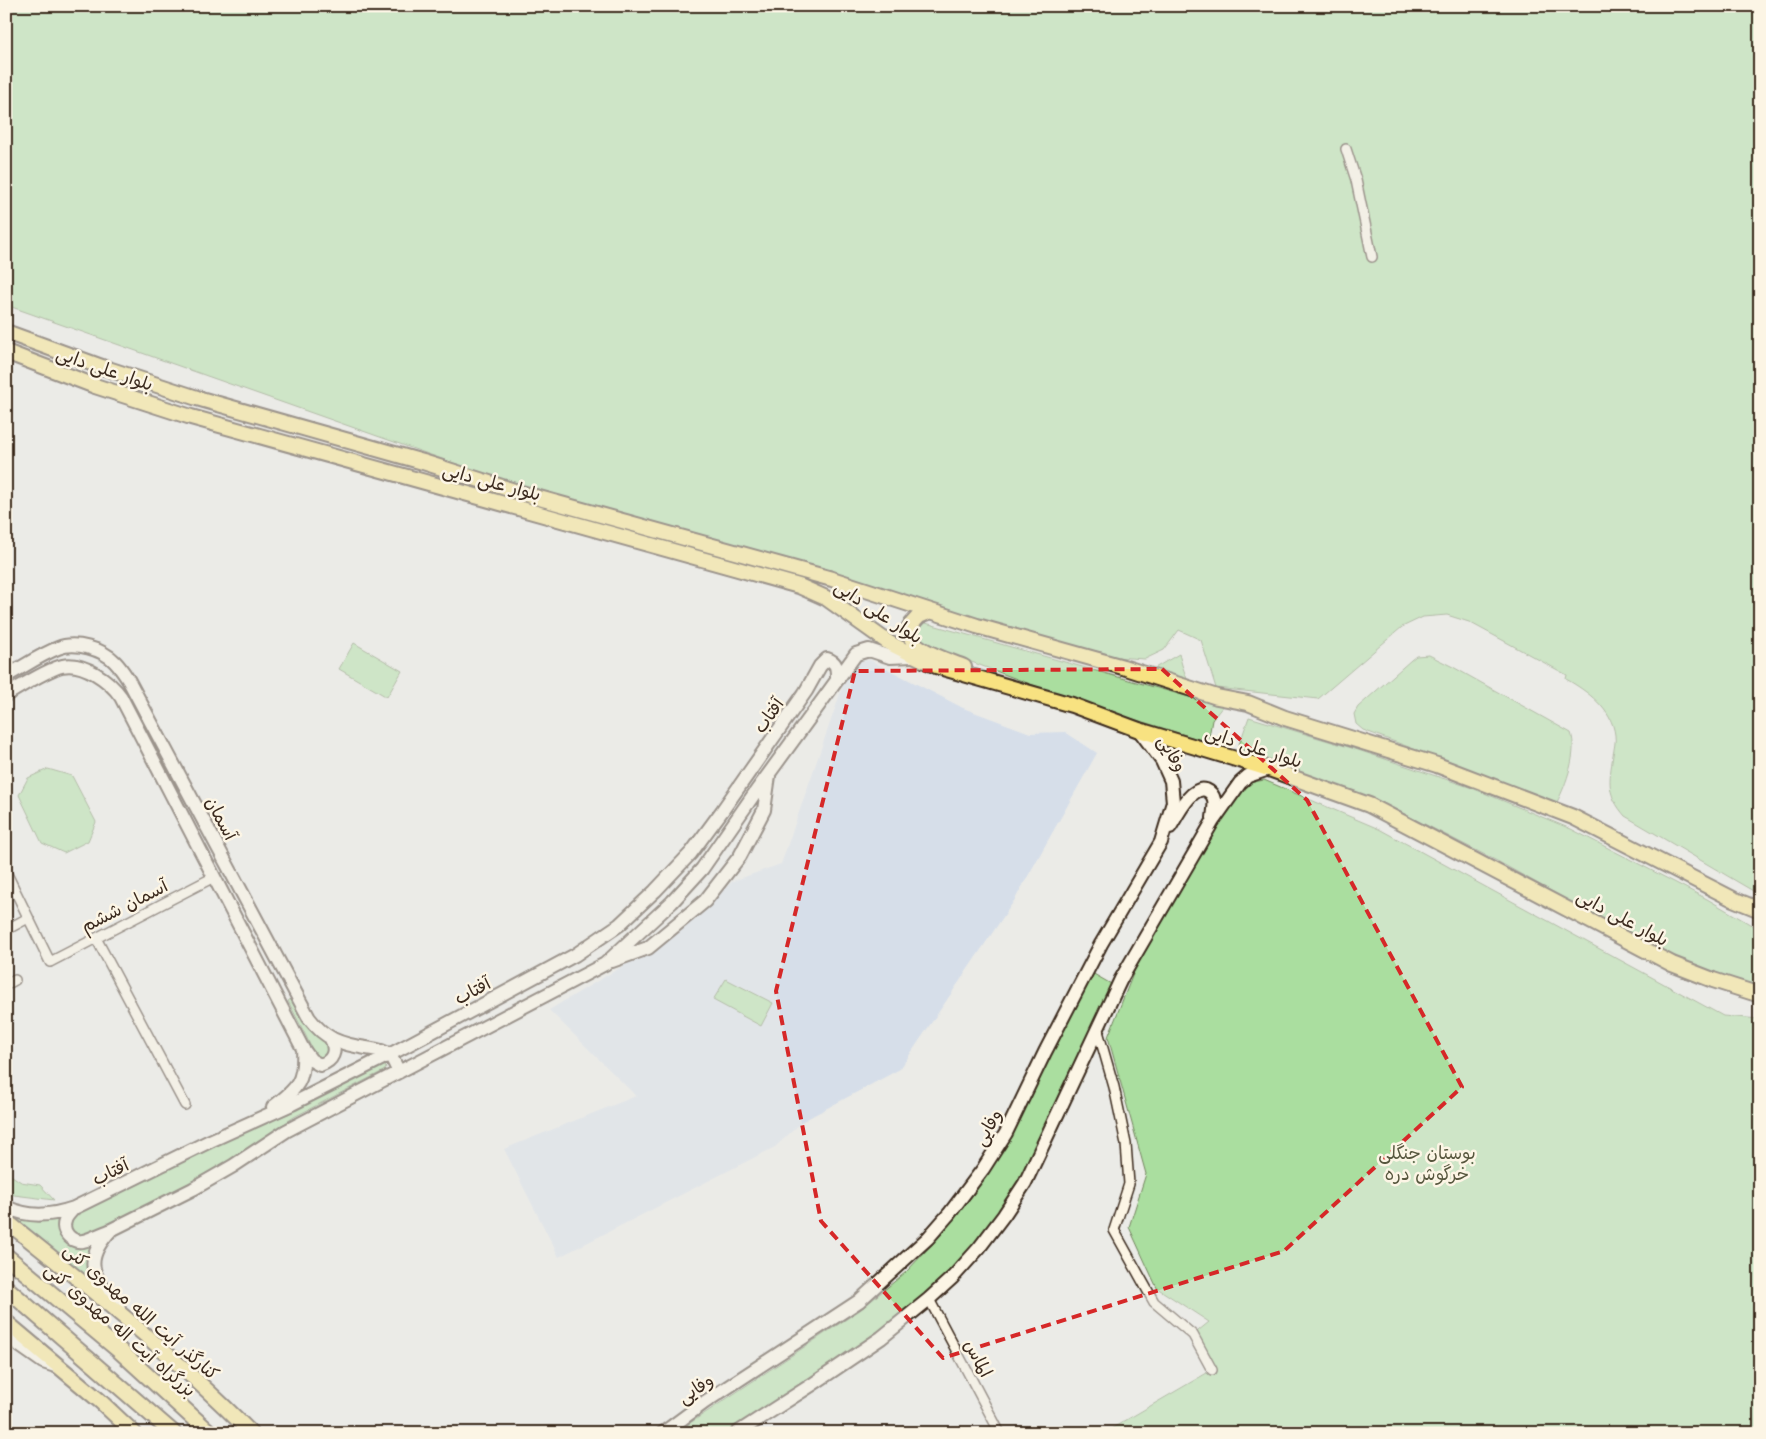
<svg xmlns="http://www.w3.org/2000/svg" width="1766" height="1439" font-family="Mali,'Playpen Sans Arabic',sans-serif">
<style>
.built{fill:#d6dee9}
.green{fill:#aade9f;stroke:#72845e}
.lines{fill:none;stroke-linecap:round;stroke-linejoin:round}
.street-casing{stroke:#3b2a1e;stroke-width:12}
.secondary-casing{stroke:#3b2a1e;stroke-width:16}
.primary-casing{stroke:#3b2a1e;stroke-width:18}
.highway-casing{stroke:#3b2a1e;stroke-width:19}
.street{stroke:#fcf5e5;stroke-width:9}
.secondary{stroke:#fcf5e5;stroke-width:12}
.primary{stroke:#f8e281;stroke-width:14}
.highway{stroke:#f8e281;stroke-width:15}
.marked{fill:none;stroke:#d62828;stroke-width:4;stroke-dasharray:10 6;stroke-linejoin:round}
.labels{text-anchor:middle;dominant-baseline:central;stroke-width:5;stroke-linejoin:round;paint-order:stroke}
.street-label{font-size:18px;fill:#3b2a1e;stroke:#fcf5e5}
.park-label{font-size:18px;fill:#57573e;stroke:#fcf5e5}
</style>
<rect width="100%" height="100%" fill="#ebebe7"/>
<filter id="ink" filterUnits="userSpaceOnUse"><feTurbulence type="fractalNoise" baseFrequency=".02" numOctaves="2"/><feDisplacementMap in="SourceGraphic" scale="10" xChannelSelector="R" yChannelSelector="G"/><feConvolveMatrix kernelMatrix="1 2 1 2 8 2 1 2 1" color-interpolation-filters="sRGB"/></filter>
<g filter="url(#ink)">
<path class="built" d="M870,660l93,48 67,25 35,-1 32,21 -83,148 -114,168 -97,52 -28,26 -216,110 -55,-108 132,-53 -87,-86 131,-78 53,-51 48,-17 65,-187 11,-16z"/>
<path class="green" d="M6,6h1754v889l-135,-79c-19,-22 -16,-34 -12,-61 1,-6 3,-14 2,-20 -3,-26 -28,-44 -49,-56l1,-4 -98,-53 -22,-7 -24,2 -21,10 -84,72 -102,-11 -15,-48 -22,-10 -15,20 -19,9 -30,-2 -13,-5 -53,-8 -533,-159 -510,-180z
M922,622l289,81 12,3 -11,14 -4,22 -130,-40 -149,-56 -12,-10 1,-8z
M354,643l48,28 -15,26 -48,-28z
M1179,654l3,11 5,14 -34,-10z
M1429,655l24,12 118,66c7,19 -5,52 -14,69l-194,-72 -7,-6 -2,-10 4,-7 53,-47 5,-4z
M1249,717l106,32 117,39 99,41 136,70 53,31v59l-52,-17 -65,-30 -144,-80 -114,-58 -147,-56z
M48,769l24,7 24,46 -8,19 -24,12 -22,-10 -23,-48 9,-17z
M1264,780l115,49 344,187 37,3v414h-656l108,-63 -19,-35 16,-13 -52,-34 -28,-61 17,-53 -38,-137 33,-83 93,-156 15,-15z
M1092,973l21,12 -88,186 -24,39 -19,25 -36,39 -45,41 -40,31 -131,87h-55l185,-123 46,-38 35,-37 35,-44 27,-41z
M726,979l47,24 -12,23 -48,-26z
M292,998l19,32 16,13 2,7 -4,6 -5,2 -5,-2 -9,-20 -18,-35z
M383,1064l3,3 -1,3 -91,47 -89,61 -122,59 -12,-4 -1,-15 5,-6 131,-67 82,-31z
M6,1172l15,10 19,3 14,15 -40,-5 -8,-3z
M6,1211l56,5 2,23 40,-5 -12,14 16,48 -102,-81z"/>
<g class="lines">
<defs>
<path id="street" d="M1346,149l10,31 16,77
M6,872l44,90 164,-85
M6,930l22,-12
M96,938l89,167
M6,985l9,-5
M1098,1031l16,56 12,57 3,40 -15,46 40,72 39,33 19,35
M929,1299l71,134"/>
<path id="secondary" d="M6,676c17,-9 34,-21 52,-28 17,-7 45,1 57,14 6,6 10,13 14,19l180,337c16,21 31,26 57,30 7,1 17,2 23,7 4,3 7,12 10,17
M6,695c14,-8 42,-26 56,-29 21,-5 48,15 59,31l182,352 8,11 9,5c13,-4 17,-14 11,-26
M1170,827c7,-11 21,-42 36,-37 12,5 8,18 7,28
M612,961l36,-13 57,-47 35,-45 24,-46 5,-34
M273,1107c25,-19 32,-26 30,-58
M6,1207c24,11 44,9 68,1l136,-67 82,-37 97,-49 186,-100 44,-30 36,-34 36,-38 31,-42 84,-120 14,-25 7,-7c10,3 10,9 10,19
M74,1208c-3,4 -8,8 -9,13 -4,11 7,22 18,20 8,-2 18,-7 26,-10
M119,1309c-23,-31 -40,-45 -8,-79l82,-41 40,-23 53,-35 319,-167 67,-62 30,-33 55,-79 99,-136 13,-4 21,7 22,-1
M6,1336l37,26 12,4
M663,1433l42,-31 154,-101 69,-63 21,-24 34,-45 23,-36 39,-81 56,-108 60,-102 12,-40 -2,-21 -9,-20 -23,-31
M737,1433l76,-49 68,-46 48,-39 24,-22 26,-29 25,-33 21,-32 96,-204 92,-158 27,-38 8,-7 21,-7"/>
<path id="primary" d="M6,332l96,35 95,31 226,64 98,31 311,86 145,47 146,41 94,30 31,6 37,15 152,47 136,52 160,82 27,11
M6,352l89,34 96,31 608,169 27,12 63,45 47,23 136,39 67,25 130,39 100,36 303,159 41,16 47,15
M931,611l-12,5 -9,10c0,3 0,8 1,12 6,14 39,23 53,29
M6,1221c84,67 169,135 245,212
M6,1322l94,79 34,32"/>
<path id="highway" d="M6,1256l114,95 90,82
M6,1288l167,145"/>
</defs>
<use href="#street" class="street-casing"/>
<use href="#secondary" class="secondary-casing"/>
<use href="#primary" class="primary-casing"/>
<use href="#highway" class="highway-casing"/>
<use href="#street" class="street"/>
<use href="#secondary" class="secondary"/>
<use href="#primary" class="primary"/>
<use href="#highway" class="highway"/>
</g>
</g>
<path d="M0 0H1766V1439H0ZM1162,669l145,131 155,287 -178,164 -341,107 -122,-137 -45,-230 79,-320z" fill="#ebebe7" fill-opacity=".55" fill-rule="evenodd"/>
<path class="marked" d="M1162,669l145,131 155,287 -178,164 -341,107 -122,-137 -45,-230 79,-320z"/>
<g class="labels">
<g class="street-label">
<text transform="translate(105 368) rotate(19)">بلوار علی دایی</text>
<text transform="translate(492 481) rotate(15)">بلوار علی دایی</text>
<text transform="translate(879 611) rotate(33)">بلوار علی دایی</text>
<text transform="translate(768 715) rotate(-55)">آفتاب</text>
<text transform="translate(1254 746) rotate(18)">بلوار علی دایی</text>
<text transform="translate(1173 753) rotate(60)">وفایی</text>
<text transform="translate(222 818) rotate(62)">آسمان</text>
<text transform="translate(124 905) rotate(-27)">آسمان ششم</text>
<text transform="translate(1623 917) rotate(28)">بلوار علی دایی</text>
<text transform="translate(472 990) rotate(-28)">آفتاب</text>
<text transform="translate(987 1127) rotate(-60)">وفایی</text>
<text transform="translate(110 1171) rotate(-26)">آفتاب</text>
<text transform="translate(142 1311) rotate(41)">کنارگذر آیت الله مهدوی کنی</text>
<text transform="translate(121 1329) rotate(41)">بزرگراه آیت اله مهدوی کنی</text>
<text transform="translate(979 1358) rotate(62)">الماس</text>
<text transform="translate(695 1388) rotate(-34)">وفایی</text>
</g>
<g class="park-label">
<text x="1427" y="1152">بوستان جنگلی<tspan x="1427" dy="21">خرگوش دره</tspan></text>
</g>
</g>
<rect width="1766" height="1439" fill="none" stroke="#fcf5e5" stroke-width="25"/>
<rect x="12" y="12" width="1741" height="1414" fill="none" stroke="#3b2a1e" stroke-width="2" filter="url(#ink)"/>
</svg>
